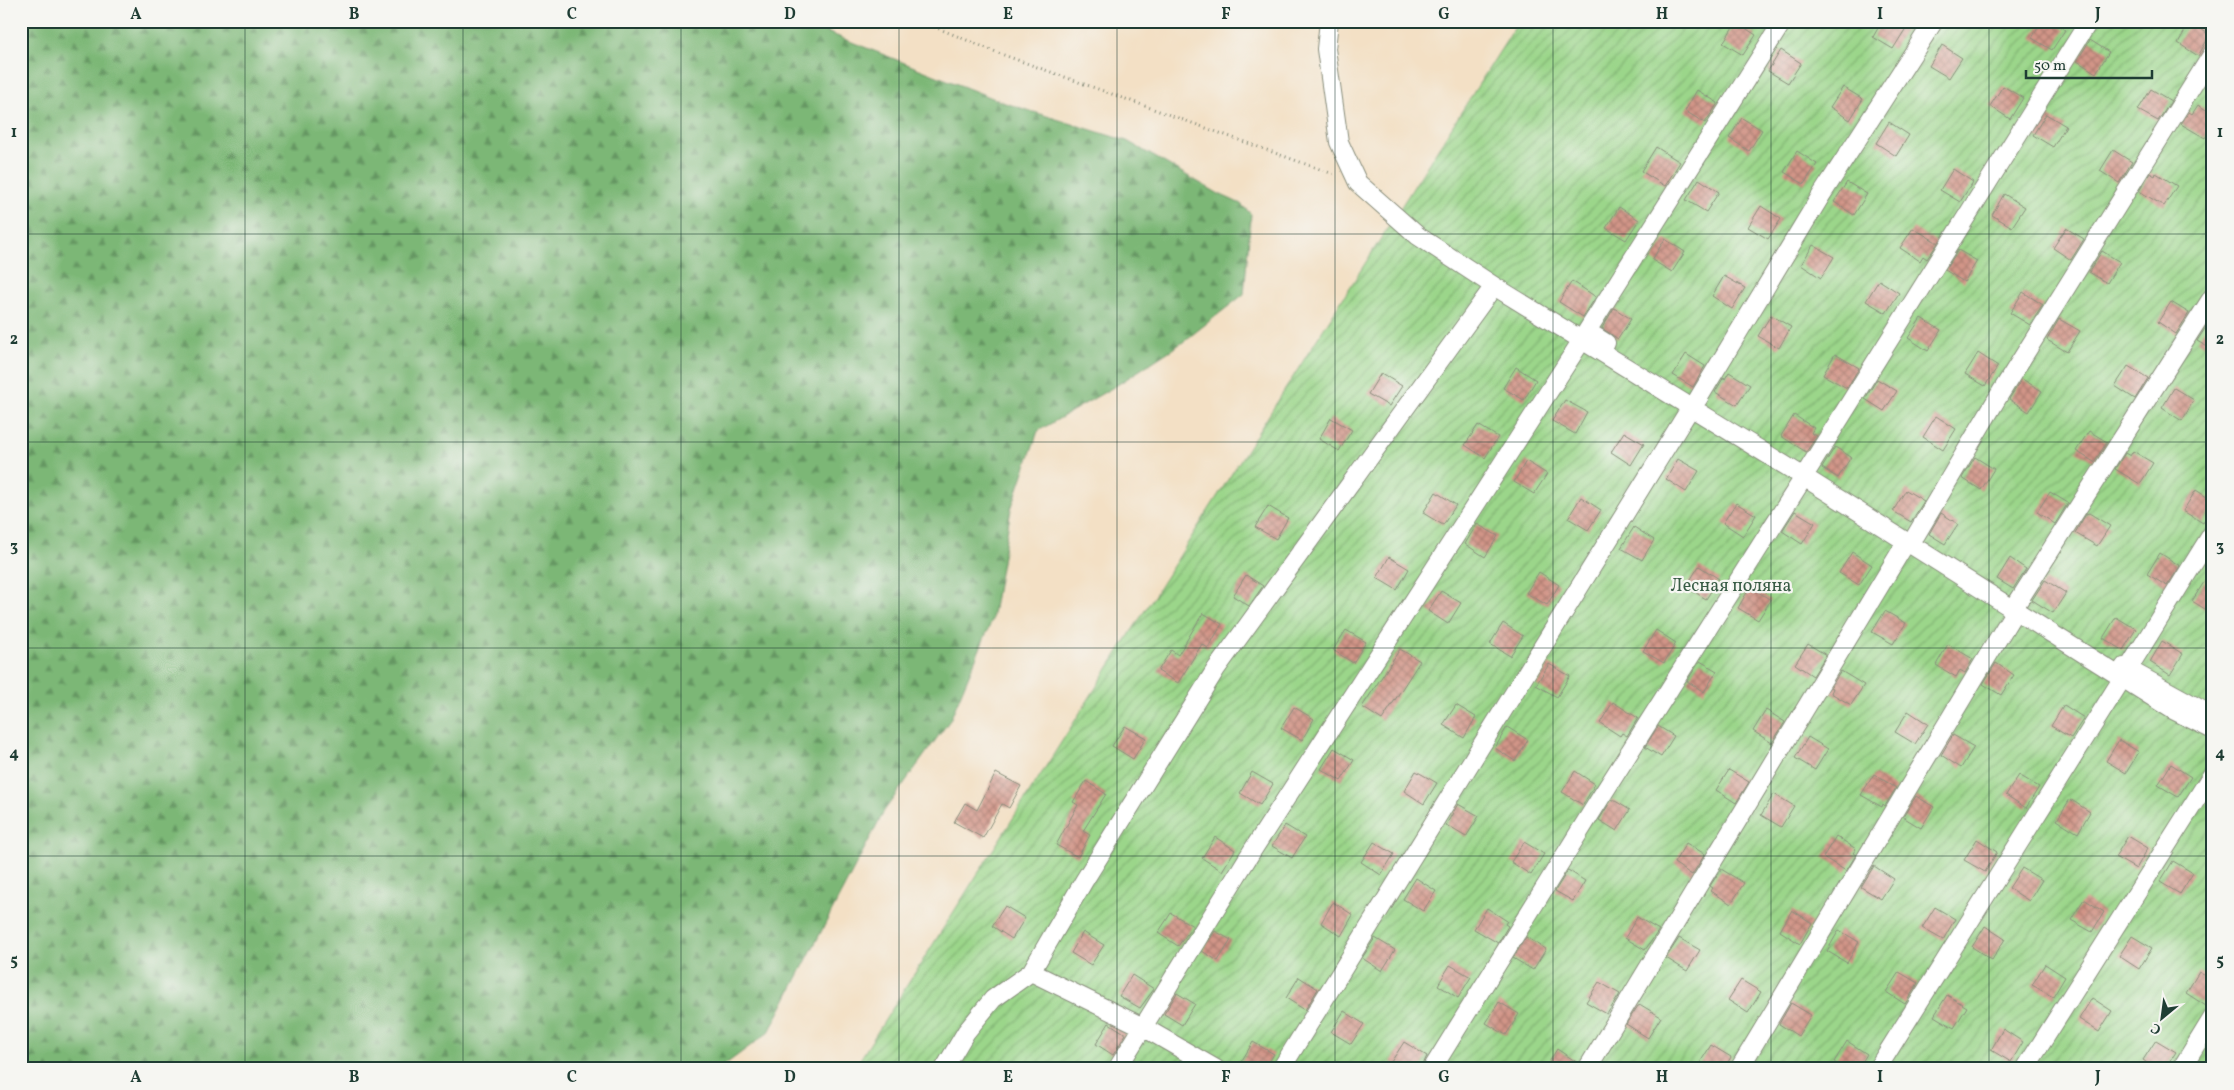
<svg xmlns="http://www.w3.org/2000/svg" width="2234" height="1090" font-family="Vollkorn,serif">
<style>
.forest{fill:url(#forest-firs);stroke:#4e7a55}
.garden{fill:url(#garden-furrows);stroke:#5d8a5f}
.building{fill:url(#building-cross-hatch)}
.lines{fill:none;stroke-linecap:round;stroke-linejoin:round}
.minor-casing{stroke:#898e7c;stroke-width:20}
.path{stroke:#898e7c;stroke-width:3;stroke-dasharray:1 4;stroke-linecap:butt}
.minor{stroke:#fff;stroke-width:18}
.grid{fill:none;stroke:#1f3d34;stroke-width:1;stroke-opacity:0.55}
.labels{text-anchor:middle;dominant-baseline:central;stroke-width:4.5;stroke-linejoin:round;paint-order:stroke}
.park-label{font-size:18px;fill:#385c45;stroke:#f6f6f2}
.neatline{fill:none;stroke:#1f3d34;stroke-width:2}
.grid-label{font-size:16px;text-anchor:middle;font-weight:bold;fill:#1f3d34}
</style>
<defs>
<pattern id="forest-firs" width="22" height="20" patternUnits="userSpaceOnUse" patternTransform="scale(1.25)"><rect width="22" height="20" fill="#7cb776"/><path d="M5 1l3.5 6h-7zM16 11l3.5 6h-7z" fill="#659662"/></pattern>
<pattern id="garden-furrows" width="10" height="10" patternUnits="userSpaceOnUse" patternTransform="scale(1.25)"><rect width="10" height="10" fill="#9bd68a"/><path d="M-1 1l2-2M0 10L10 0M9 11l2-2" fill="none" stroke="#7eaf72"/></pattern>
<pattern id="building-cross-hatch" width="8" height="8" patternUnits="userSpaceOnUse" patternTransform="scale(1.25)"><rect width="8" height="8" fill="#d29588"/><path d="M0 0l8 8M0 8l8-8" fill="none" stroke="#aa7b70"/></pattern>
</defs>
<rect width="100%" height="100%" fill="#f6f6f2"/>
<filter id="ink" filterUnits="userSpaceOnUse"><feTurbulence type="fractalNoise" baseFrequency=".02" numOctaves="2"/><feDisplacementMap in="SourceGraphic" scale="10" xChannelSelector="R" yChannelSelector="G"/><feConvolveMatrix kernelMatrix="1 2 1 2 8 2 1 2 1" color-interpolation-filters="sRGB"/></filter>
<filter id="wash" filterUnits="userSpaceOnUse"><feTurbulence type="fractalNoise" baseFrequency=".0096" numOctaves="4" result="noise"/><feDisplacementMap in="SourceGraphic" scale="20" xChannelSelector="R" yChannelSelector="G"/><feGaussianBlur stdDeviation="1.12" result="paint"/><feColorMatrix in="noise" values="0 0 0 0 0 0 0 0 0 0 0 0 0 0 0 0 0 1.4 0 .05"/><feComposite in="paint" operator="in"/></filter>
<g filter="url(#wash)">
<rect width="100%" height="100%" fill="#f3e0c5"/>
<path class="forest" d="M21,21h778l206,82 122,38 92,53 22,10 10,10 -7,80 -61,48 -66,43 -79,46 -27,78 -19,111 -42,100 -66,91 -115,221 -50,37h-698z"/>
<path class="garden" d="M1519,21h694v1048h-1359z"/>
<g id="blocks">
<path class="building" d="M1882,21h12l12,7 -13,21 -20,-12z
M2042,21h9l14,9 -13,20 -20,-12z
M1736,22l20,13 -13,20 -20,-12z
M2190,22l20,13 -12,21 -20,-13z
M2090,40l19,12 -13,21 -19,-12z
M1942,45l20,13 -13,20 -20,-12z
M1781,50l20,13 -13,20 -20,-12z
M2003,86l20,12 -13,21 -20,-13z
M1843,87l20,12 -13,21 -20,-13z
M2151,89l20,12 -13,20 -20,-11z
M1697,90l21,13 -13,20 -20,-12z
M2198,105l15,9v11l-8,13 -24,-14 8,-12 3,2z
M2046,114l20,12 -13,21 -20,-12z
M1742,118l20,12 -13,21 -20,-13z
M1889,122l20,13 -13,21 -20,-13z
M1656,147l24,15 -15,24 -24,-15z
M2113,150l19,12 -13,21 -19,-12z
M1797,151l20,13 -13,20 -20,-12z
M1953,169l20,13 -13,20 -20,-12z
M2150,173l5,3 1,-3 21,13 -13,20 -25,-15z
M1699,179l20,13 -13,20 -20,-12z
M1847,182l20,12 -13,21 -20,-13z
M2004,194l21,13 -13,20 -20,-12z
M1761,206l20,13 -13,20 -20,-12z
M1619,207l20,13 -13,20 -20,-12z
M1913,228l25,15 -11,16 -4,-3 -3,5 -20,-13z
M2066,228l18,11 -13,21 -18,-12z
M1665,239l20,13 -13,20 -20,-12z
M1813,245l21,12 -13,21 -20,-13z
M1958,250l19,11 -13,21 -19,-12z
M2102,251l18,11 -13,21 -18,-11z
M1724,276l21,12 -13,21 -20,-13z
M1879,280l20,13 -13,20 -20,-12z
M1572,281l24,16 -13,20 -24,-15z
M2023,292l20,13 -13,20 -20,-12z
M2171,302l18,11 -13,21 -18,-12z
M1614,308l17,11 -13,20 -16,-11z
M1771,315l20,12 -12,21 -21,-12z
M1921,318l20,12 -13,21 -20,-13z
M2059,319l21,12 -13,21 -20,-12z
M2208,324l5,4v22l-16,-9z
M1978,353l20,13 -13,20 -20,-12z
M1686,354l19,12 -12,21 -20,-12z
M1835,354l24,14 -12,20 -24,-13z
M2128,366l20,12 -13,21 -20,-13z
M1516,367l20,13 -12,20 -21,-12z
M1729,372l21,13 -13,20 -22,-13 9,-15 1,2z
M1381,373l21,13 -13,20 -21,-12z
M1877,379l20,12 -13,20 -19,-12z
M2022,379l20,12 -13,21 -20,-13z
M2174,388l20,12 -12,21 -20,-13z
M1565,400l22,12 -12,22 -23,-13z
M1794,415l20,13 -3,5 6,3 -11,16 -25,-16z
M1936,416l20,13 -13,21 -20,-13z
M1331,418l21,12 -13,21 -20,-12z
M1478,425l20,12 -13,21 -20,-13z
M2089,431l18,11 -13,20 -18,-11z
M1624,432l20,12 -13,21 -20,-13z
M1835,447l16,10 -13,21 -16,-10z
M2133,451l20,12 -13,21 -25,-15 10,-16 5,3z
M1975,457l19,12 -13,21 -19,-12z
M1678,459l21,12 -13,21 -20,-13z
M1526,461l21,13 -13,20 -20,-12z
M1906,490l18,11 -13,21 -18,-11z
M2196,490l17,11v7l-10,15 -20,-12z
M1436,492l20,13 -13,20 -20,-12z
M2050,492l18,11 -13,21 -18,-12z
M1581,497l20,13 -13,20 -20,-12z
M1736,503l20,12 -13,21 -20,-13z
M1268,506l20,12 -12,21 -21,-12z
M1795,511l20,12 -13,21 -20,-13z
M1941,513l17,11 -13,20 -16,-10z
M2089,513l21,13 -13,20 -22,-13 11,-19z
M1477,524l21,12 -13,21 -20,-13z
M1634,527l20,13 -12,20 -21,-12z
M1852,552l20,13 -13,20 -20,-12z
M2160,553l20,13 -13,20 -20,-12z
M1389,557l20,12 -12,21 -20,-12z
M2010,558l16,11 -13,20 -16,-10z
M1699,566l20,13 -13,20 -20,-12z
M2213,568v46l-21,-13z
M1539,572l20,13 -12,20 -21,-12z
M1246,575l17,11 -14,20 -16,-10z
M2045,580l21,13 -13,20 -21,-13z
M1750,587l21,13 -13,20 -20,-12z
M1441,591l20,12 -13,21 -20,-13z
M1885,611l21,12 -13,21 -21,-12z
M1203,613l19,11 -14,24 -6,-4 -24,39 -20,-12 13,-21 7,5z
M2116,617l20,12 -13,21 -20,-12z
M1503,623l20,13 -13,20 -20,-12z
M1346,630l20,12 -13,21 -20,-13z
M1656,630l20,13 -12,20 -21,-12z
M2162,641l21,13 -13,21 -20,-13z
M1808,644l18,11 -13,21 -18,-12z
M1948,644l25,15 -8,14 -5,-3 -4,7 -20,-12z
M1400,649l20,12 -38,59 -20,-13z
M1700,661l17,10 -13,21 -17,-11z
M1996,663l18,12 -13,20 -18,-11z
M1549,664l21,12 -13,21 -21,-12z
M1841,671l23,14 -13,20 -20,-12 2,-5 -2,-1z
M1613,702l25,16 -11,18 -5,-3 -2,3 -20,-13z
M1456,705l20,12 -12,21 -21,-13z
M2064,705l20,13 -13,20 -20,-12z
M1294,707l20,12 -12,21 -21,-12z
M1766,710l19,12 -13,21 -19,-12z
M1908,711l20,13 -13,20 -20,-12z
M1125,726l21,12 -13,21 -21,-13z
M1658,726l16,10 -13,21 -16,-10z
M1507,727l21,13 -13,21 -20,-13z
M1953,735l21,12 -13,21 -20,-13z
M1808,737l20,12 -13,21 -20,-12z
M2119,740l20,12 -13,21 -20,-12z
M1334,748l20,12 -13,21 -20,-12z
M2171,764l20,13 -13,20 -20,-12z
M1729,770l20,12 -13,21 -20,-13z
M1416,771l21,12 -13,21 -20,-13z
M1575,771l20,13 -12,21 -21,-13z
M1252,772l21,12 -13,21 -20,-12z
M996,773l25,13 -12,22 -7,-4 -19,34 -29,-16 11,-19 12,7z
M1874,774l22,14 -11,18 -2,-2 -1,3 -21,-12z
M2019,775l20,12 -13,21 -20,-13z
M1086,781l20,13 -23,37 7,4 -12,22 -22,-12 22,-40 -5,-3z
M1774,794l20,12 -13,21 -20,-12z
M1916,796l18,11 -13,21 -18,-11z
M1612,799l18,11 -13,21 -18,-11z
M2070,799l20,13 -12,21 -21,-13z
M1458,804l21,12 -13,21 -20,-12z
M1285,825l20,12 -13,21 -20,-12z
M1836,836l20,13 -3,4 3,2 -10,16 -23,-14z
M2128,836l20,12 -12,21 -21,-12z
M1215,837l20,13 -13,21 -20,-13z
M1977,839l20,13 -12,20 -21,-12z
M1374,842l20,12 -13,21 -20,-13z
M1524,842l20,12 -13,21 -20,-13z
M1686,843l19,11 -13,21 -18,-12z
M2173,861l20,12 -13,21 -20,-12z
M1874,866l20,13 -13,20 -20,-12z
M2022,868l20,12 -13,21 -20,-13z
M1721,869l23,14 -13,21 -20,-13 2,-3 -3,-2z
M1568,870l17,11 -12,20 -18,-10z
M1416,878l20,13 -13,20 -20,-12z
M2084,899l20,13 -12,20 -21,-12z
M1333,902l20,13 -12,21 -20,-13z
M1005,906l20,12 -13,21 -20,-13z
M1935,907l20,12 -12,21 -21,-12z
M1487,908l20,13 -2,3 3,2 -10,17 -24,-14z
M1792,910l20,13 -12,21 -20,-13z
M1171,913l22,13 -15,20 -20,-13z
M1637,917l22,13 -14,20 -20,-12z
M1985,926l20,13 -13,21 -20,-13z
M1839,930l20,12 -12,21 -20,-12z
M1215,931l16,9 -13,21 -16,-10z
M1083,932l21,13 -13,20 -20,-12z
M2132,936l20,12 -13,21 -20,-13z
M1526,937l20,12 -13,21 -20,-12z
M1375,938l20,12 -13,21 -20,-13z
M1679,938l21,12 -13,21 -21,-13z
M2045,964l20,13 -12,20 -21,-12z
M1450,965l21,12 -13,21 -20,-13z
M1899,972l19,11 -13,21 -19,-12z
M2199,972l14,9v13l-7,12 -20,-13z
M1132,975l22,14 -14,19 -21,-12z
M1299,977l19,12 -13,21 -19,-12z
M1741,980l20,12 -13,21 -20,-13z
M1599,982l21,12 -13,20 -21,-12z
M1177,993l18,11 -13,21 -18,-11z
M1947,995l20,12 -13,21 -20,-12z
M2092,998l20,13 -13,21 -20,-13z
M1499,1002l20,12 -13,21 -20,-12z
M1791,1003l20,12 -13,21 -19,-12z
M1641,1005l20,12 -13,21 -22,-14 12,-18z
M1344,1011l20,13 -13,20 -20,-12z
M1109,1023l17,11 -13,21 -17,-11z
M2003,1029l20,13 -12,20 -20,-12z
M2156,1040l20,12 -11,17h-9l-13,-9z
M1847,1041l20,13 -9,15h-13l-11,-7z
M1253,1042l21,12 -9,15h-14l-10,-7z
M1404,1042l23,14 -6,13h-20l-10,-7z
M1711,1045l20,12 -7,12h-28z
M1557,1049l21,14 -2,6h-31z"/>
</g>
</g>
<g filter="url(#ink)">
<use href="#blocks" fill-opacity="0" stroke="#898e7c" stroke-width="1"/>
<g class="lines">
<defs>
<path id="minor" d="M1329,21l-3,28 13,93 19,41 60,53 76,50 310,191 369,233 40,20
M1606,343l-19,-12 196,-310
M1698,399l124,-205 112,-173
M1809,468l280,-447
M1916,535l85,-143 212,-339
M2019,600l194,-304
M2124,667l89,49
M2128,669l85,-137
M1031,972l112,55 73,42
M944,1069l22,-37 27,-33 38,-27 53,-91 132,-212 278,-383
M1117,1069l135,-218 330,-511
M1281,1069l410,-662
M1432,1069l169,-272 203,-320
M1587,1069l320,-528
M1739,1069l277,-460
M1877,1069l245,-390
M2025,1069l188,-296
M2181,1069l32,-52"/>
</defs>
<use href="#minor" class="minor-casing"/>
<path class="path" d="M920,21l81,33 335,121"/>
<use href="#minor" class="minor"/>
</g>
</g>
<path class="grid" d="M245,21v1048M463,21v1048M681,21v1048M899,21v1048M1117,21v1048M1335,21v1048M1553,21v1048M1771,21v1048M1989,21v1048M21,234h2192M21,442h2192M21,648h2192M21,856h2192"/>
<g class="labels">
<g class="park-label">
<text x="1731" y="586">Лесная поляна</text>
</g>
</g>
<rect width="2234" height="1090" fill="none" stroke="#f6f6f2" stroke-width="55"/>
<g transform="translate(2162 1018) rotate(209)" stroke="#f6f6f2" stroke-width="4" paint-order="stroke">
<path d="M0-4L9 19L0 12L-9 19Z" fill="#1f3d34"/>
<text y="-8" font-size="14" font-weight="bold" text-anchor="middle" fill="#1f3d34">С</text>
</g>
<path d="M2026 70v8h126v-8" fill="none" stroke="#1f3d34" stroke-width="2.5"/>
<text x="2034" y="70" font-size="15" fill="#1f3d34" stroke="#f6f6f2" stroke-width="4" paint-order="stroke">50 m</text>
<rect x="28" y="28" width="2178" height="1034" class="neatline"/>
<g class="grid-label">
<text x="136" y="19">A</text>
<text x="354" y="19">B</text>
<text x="572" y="19">C</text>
<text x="790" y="19">D</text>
<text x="1008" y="19">E</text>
<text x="1226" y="19">F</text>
<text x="1444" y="19">G</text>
<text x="1662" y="19">H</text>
<text x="1880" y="19">I</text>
<text x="2098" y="19">J</text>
<text x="14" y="137">1</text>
<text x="2220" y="137">1</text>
<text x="14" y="344">2</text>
<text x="2220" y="344">2</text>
<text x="14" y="551">3</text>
<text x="2220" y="551">3</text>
<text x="14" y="758">4</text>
<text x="2220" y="758">4</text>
<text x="14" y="965">5</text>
<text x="2220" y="965">5</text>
<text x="136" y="1082">A</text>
<text x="354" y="1082">B</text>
<text x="572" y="1082">C</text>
<text x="790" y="1082">D</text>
<text x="1008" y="1082">E</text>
<text x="1226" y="1082">F</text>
<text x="1444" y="1082">G</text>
<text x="1662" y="1082">H</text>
<text x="1880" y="1082">I</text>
<text x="2098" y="1082">J</text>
</g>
</svg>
